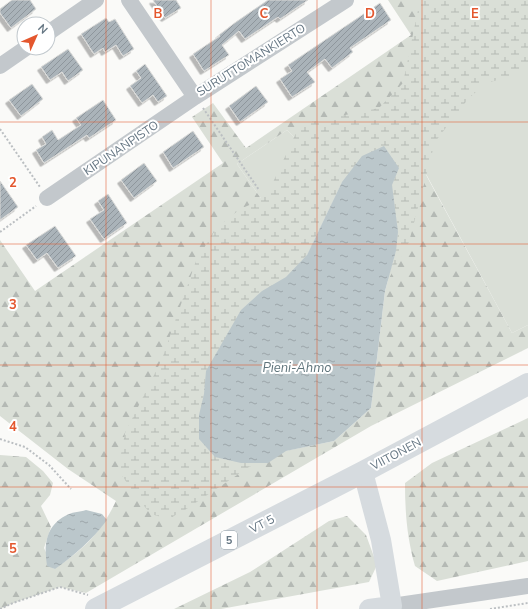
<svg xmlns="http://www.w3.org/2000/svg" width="528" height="609" font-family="'Nunito Sans',sans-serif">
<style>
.grass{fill:#dadfd7}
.forest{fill:url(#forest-firs);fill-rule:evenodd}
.wetland{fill:url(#wetland-marsh)}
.water{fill:url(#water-ripples)}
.building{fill:url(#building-hatch);stroke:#dcdcda;filter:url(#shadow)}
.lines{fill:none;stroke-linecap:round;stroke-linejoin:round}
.path{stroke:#bbbfc2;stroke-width:2;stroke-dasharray:2 2;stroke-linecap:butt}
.minor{stroke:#c3c8cc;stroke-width:16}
.major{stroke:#d6dbdf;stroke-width:20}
.highway{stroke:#d6dbdf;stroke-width:22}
.grid{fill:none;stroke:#e4572e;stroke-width:1;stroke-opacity:0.55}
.labels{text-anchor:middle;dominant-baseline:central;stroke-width:4;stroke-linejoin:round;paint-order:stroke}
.shield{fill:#fff;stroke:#939fa8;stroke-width:1}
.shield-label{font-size:11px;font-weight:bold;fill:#657683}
.street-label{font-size:12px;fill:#657683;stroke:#fff}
.water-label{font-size:13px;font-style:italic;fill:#60757c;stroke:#fff}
.grid-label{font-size:13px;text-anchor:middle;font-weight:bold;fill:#e4572e;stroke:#fff;stroke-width:4;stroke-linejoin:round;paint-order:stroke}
</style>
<defs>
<pattern id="forest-firs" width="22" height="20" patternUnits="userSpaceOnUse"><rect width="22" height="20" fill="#dadfd7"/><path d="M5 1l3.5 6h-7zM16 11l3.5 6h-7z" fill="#b4b9b4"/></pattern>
<pattern id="wetland-marsh" width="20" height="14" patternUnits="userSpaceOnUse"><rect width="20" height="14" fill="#dadfd7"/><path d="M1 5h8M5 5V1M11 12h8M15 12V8" fill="none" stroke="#b4b9b4"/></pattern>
<pattern id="water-ripples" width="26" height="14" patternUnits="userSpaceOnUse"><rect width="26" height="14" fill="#bbc7cb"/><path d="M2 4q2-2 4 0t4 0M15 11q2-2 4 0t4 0" fill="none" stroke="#9ca6aa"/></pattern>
<pattern id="building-hatch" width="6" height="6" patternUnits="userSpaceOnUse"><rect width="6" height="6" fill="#aab3b9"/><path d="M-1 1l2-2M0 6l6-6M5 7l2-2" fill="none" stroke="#8e969c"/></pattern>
<filter id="shadow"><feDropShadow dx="-3.5" dy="3.5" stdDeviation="0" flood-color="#0004"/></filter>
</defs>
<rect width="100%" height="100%" fill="#fafaf8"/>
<path class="grass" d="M528,17v308l-16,8 -112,-207z
M287,130l28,28 -39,62 -39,-56z"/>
<path class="forest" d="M388,0h140v17l-128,110 112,206 16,-8v23l-157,78 -285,167 -26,-6 -44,15 -16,7v-154l26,2 17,14 10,12 -3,12 -9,11 10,21 -7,21 10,21c29,-19 47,-36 62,-68l-48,-32 -68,-53v-176l35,51 188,-128 -31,-46 21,-14 33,45 165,-113zM287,130l28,28 -39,62 -39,-56zM342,182l54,69 -11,40 -14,117 -37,33 -49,10 22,-196z
M528,418v143l-91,20 -22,-15c-8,-28 -10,-54 -10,-83l27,-20z
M347,516l19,19 11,30 -8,17 -148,27h-47l76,-37 79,-51z"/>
<path class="wetland" d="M420,0h108v63l-18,14 -24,6 -18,16 -33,43 -26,100 -22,40 9,-31 2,-19 -6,-47 7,-17 -57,14 -35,73 -21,22 -24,14 -56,80 -2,23 -5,21 42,48h14l-70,47 -17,9 -17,-5 -13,-15 -17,-25v-20l4,-21 37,-74 34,-98 18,-29 11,-11 15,-12 14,-6 14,-10 28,-60 15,-11 68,-14 24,-25z"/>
<path class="water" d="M384,146l15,22 -7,17 6,47 -2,19 -11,40 -14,117 -37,33 -48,10 -18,12h-27l-26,-6 -16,-18v-24l5,-21 2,-23 35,-61 21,-19 24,-14 21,-22 35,-73 20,-26z
M86,510l16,4 5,6c-15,20 -32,35 -52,49l-8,-3c-3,-20 -2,-39 18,-50 6,-4 15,-4 21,-6z"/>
<path class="building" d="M12,0h18l6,9 -25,19 -11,-15v-4z
M153,0h23l5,8 -16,10z
M268,0h40l-28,19 -2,-2 -33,22 -6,-8 -17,14 7,10 -25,16 -11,-17 27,-18 -1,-1 17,-13z
M380,3l11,17 -41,28 3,4 -21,16 -7,-9 -18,13 8,10 -23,15 -12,-18 12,-8 -4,-6z
M106,18l3,4 6,-3 19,30 -11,7 -7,-11 -11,7 -2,-4 -9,6 -13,-20z
M68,49l15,21 -15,11 -6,-9 -12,8 -9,-13z
M145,64l22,32 -9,6 -5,-7 -11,8 -12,-17 11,-8 -5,-7z
M32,84l11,15 -22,17 -12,-16z
M256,86l12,16 -28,20 -11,-16z
M103,100l13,20 -27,18 -2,-3 -43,28 -8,-13 10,-6 -4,-7 10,-7 6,10 23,-15 -5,-7z
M193,131l11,16 -31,21 -10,-16z
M144,163l13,18 -23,17 -13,-18z
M0,181l18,26 -18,13z
M108,194l19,29 -23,16 -14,-20 14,-9 -6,-9z
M55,226l21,30 -18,12 -11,-15 -10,7 -11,-15z"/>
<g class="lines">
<path class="path" d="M203,108l56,82
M0,129l40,58
M0,232l36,-26
M0,439l25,8 24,18 22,24
M0,609l13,-6 47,-16 28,8
M490,609l38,-6"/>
<path class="minor" d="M129,0l66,97 151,-97
M48,33l48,-33
M0,66l26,-18
M47,198l148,-101
M392,606l136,-20"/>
<path class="major" d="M363,472l18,68 11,66 -23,3"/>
<path class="highway" d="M96,609l267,-137 165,-88"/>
</g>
<path class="grid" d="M106,0v609M211,0v609M317,0v609M422,0v609M0,122h528M0,244h528M0,365h528M0,487h528"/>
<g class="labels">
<rect class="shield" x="221" y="531" width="16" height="18" rx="3"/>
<g class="shield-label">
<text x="229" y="540">5</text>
</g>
<g class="street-label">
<text transform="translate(251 60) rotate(-32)">SURUTTOMANKIERTO</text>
<text transform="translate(121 148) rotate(-34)">KIPUNANPISTO</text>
<text transform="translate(396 454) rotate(-28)">VIITONEN</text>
<text transform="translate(262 524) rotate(-27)">VT 5</text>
</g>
<g class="water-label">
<text x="297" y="368">Pieni-Ahmo</text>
</g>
</g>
<g class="grid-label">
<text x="158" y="18">B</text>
<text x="264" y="18">C</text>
<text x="370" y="18">D</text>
<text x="475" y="18">E</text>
<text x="13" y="187">2</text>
<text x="13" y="309">3</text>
<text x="13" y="431">4</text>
<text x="13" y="553">5</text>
</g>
<g transform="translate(36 36) rotate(45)"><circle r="19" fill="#ffffff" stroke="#c1c8cd"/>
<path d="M0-3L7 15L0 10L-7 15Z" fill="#e4572e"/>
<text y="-6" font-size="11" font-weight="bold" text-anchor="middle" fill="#657683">N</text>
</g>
</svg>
